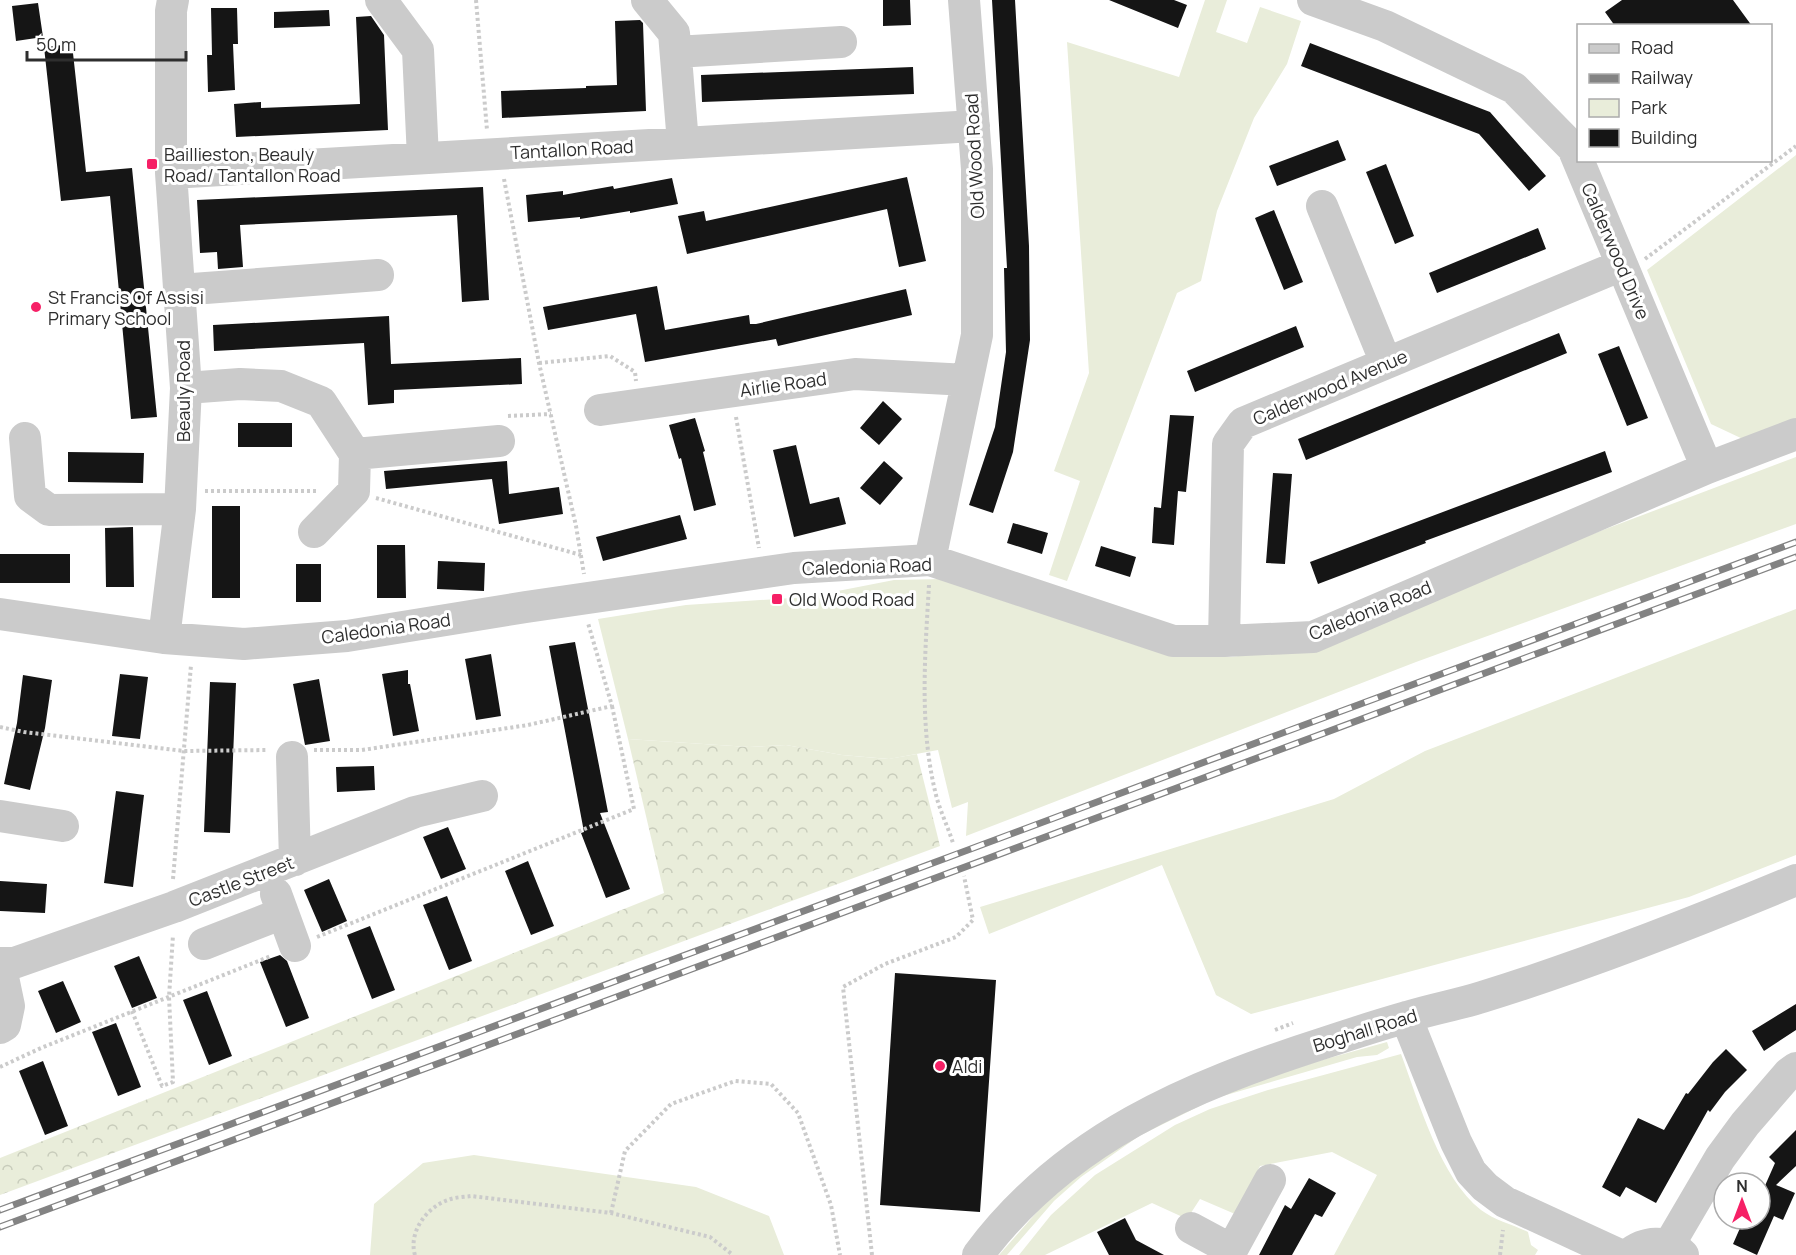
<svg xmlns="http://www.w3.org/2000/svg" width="1796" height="1255" font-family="Manrope,sans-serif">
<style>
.green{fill:#e9edda}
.forest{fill:url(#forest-crowns)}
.building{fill:#151515}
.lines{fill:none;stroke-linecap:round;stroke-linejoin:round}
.path{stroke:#cbcbcb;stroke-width:4;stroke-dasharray:3 3;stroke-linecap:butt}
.minor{stroke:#cbcbcb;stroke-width:32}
.rail-casing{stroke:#838383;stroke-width:7}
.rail{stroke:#fff;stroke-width:4.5;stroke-dasharray:14;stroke-linecap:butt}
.poi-dot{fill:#f62066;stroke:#fff;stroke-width:2}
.labels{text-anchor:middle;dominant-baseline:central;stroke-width:6;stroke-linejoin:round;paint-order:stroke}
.street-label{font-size:18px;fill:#2e2e2e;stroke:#fff}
.poi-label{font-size:18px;fill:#2e2e2e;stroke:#fff;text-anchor:start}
</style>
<defs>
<pattern id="forest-crowns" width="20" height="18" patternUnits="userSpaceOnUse" patternTransform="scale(1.5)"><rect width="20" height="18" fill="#e9edda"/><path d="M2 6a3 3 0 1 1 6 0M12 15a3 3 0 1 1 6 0" fill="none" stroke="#c8ccbb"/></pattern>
</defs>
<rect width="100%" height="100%" fill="#fff"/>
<path class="green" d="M1205,0h22l-11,32 31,11 13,-36 41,14 -14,43 -33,54 -37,93 -16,70 -24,12 -110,288 -18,-6 31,-94 -26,-10 35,-98 -22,-331 112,35z
M1796,155v265l-51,20 -34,-16 -64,-154z
M1796,457v67l-380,138 -450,174 2,-34 -16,6 -14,-58 -49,9 -47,-4 -56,-10 -37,2 -121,-8 -30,-120 88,-14 121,-8 87,-17 48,-1 215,67 74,11 77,-10 266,-106z
M1796,609v246l-107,42 -438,117 -35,-19 -54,-130 -173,69 -9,-27 354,-108 91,-48z
M1387,1042l2,6 -12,7 -20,2 -141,41 -77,38 -58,41 -27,24 -47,54h-8l52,-59 86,-64 117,-53z
M1401,1054c18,48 39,124 80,156 13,10 33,15 47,22l3,13 7,5 -3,5h-201l43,-80 -45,-23 -72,14 -25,48 -35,-15 -13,20 -35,-16 -107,52h-26l32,-40 44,-40 80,-50 35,-16 58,-19z
M474,1155l222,32 73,29 15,39h-414l4,-51 49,-41z"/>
<path class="forest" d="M628,739l121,8 37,-2 56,10 46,4 29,-5 23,92 -940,349v-37l664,-265z"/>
<path class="building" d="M883,0h27l1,25 -28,1z
M992,0h23l14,246 1,94 -17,112 -20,61 -24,-8 26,-78 11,-75 -2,-84h3z
M1109,0h65l13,5 -9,23z
M1622,0h111l19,26h-137l-10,-14z
M38,3l5,34 -27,4 -4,-35z
M211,8h26l1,36h-5l2,46 -27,2 -1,-37h5z
M329,10l1,16 -56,2v-16z
M371,16l13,19 4,95 -152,7 -2,-33 27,-2v6l99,-4 -4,-87z
M640,20l3,3 3,88 -144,7 -1,-27 85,-3v-2l31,-1 -2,-64z
M1310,43l180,69 56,64 -17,15 -50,-57 -178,-68z
M72,44l14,128 46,-4 25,249 -26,2 -21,-223 -49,5 -17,-154z
M913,67l1,27 -212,8 -1,-27z
M1338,140l8,20 -69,26 -8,-20z
M1386,164l28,72 -19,8 -29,-72z
M907,177l19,84 -27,6 -12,-58 -200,45 -9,-38 26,-5 2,10z
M672,178l6,26 -48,9v-2l-50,8v-2l-52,5 -2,-27 37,-4v4l50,-9 1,3z
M483,187l6,113 -27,2 -5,-87 -217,10 3,42 -25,2 -1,-17 -17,1 -3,-53z
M1274,210l29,72 -19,8 -29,-72z
M1538,228l8,21 -109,44 -8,-20z
M657,286l8,44 84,-15 1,9h6l150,-35 6,26 -134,31 -2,-7 -131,23 -9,-48 -88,16 -5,-23z
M389,316l2,48 130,-6 1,26 -128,6v13l-26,2 -4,-62 -150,8 -1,-26z
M1296,326l8,21 -109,45 -8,-21z
M1559,333l8,20 -261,107 -8,-21z
M1619,346l29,72 -21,8 -29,-72z
M883,401l19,18 -23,26 -19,-17z
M1170,415l24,1 -8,76 -8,-1 -4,54 -22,-2 2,-36 7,1z
M695,418l10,33 -2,1 13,53 -22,6 -13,-53 -2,1 -10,-34z
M238,423h54v24h-54z
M796,445l14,59 29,-7 7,27 -52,13 -21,-87z
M1605,451l7,21 -187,69 1,2 -108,41 -8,-22z
M68,452l76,1 -1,30 -75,-1z
M507,461l2,33 50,-7 4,27 -64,10 -7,-45 -106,10 -2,-18z
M884,461l19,17 -23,27 -20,-17z
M1273,473l19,1 -7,90 -19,-1z
M212,506h28v92h-28z
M680,515l7,24 -84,22 -7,-24z
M1013,523l35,10 -6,21 -35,-11z
M133,527l1,60h-28l-1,-59z
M377,545h28l1,53h-29z
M1101,546l35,11 -6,20 -35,-11z
M0,554h70v29h-70z
M438,561l47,2 -1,28 -47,-2z
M296,564h25v38h-25z
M575,642l33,170 -8,1 30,76 -24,9 -25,-65 3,-1 -35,-186z
M491,654l10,62 -25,4 -11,-61z
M408,670v14h2l9,47 -26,5 -11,-62z
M120,674l28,3 -8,62 -28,-3z
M23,675l29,5 -7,48 -15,62 -26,-6 13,-61z
M319,679l11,62 -25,4 -12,-61z
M210,682l26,1 -6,150 -26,-1z
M374,766l1,24 -38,2 -1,-25z
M116,791l28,4 -11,92 -29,-4z
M448,827l18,42 -25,10 -18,-42z
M528,861l26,65 -23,9 -26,-64z
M329,879l18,42 -25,11 -18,-42z
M0,881l47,3 -2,29 -45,-2z
M447,896l25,65 -23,9 -26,-65z
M370,926l25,64 -23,9 -25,-64z
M280,955l7,6 22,57 -23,9 -26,-65z
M139,956l18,42 -25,10 -18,-42z
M895,973l101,7 -16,232 -100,-7z
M63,981l18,41 -25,11 -18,-42z
M207,991l25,65 -23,9 -26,-65z
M1796,1004v26l-32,21 -12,-20z
M116,1023l25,64 -23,9 -26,-64z
M1726,1049l21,21 -22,22 -15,20 -2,-2 -52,93 -30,-16 -6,10 -18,-10 36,-69 26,12 22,-37 2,1 25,-32z
M43,1061l25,65 -23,9 -26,-64z
M1796,1130v36l-20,19 19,8 -12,27 -9,-4 -17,39 -24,-11 11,-25h16v-22l15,-34 -6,-6z
M1309,1178l27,15 -14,24 -7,-3 -23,41h-33l26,-50 6,4z
M1125,1218l11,22 28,15h-55l-12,-23z"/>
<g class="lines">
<path class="path" d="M476,0l11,130
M504,179l35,184 37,163 8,48
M1645,259l151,-113
M539,363l71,-7 25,16 1,9
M508,416l43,-2
M736,417l23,131
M205,491h113
M376,498l205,57
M929,585c-4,70 -10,142 7,210 4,16 12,32 17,48
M0,727l24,5 160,19 84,-1
M314,750h48l166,-25 84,-19 -24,-83
M173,879l18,-214
M317,937l317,-128 -22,-103
M132,1011l30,75 11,-4 -4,-85 4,-62
M1275,1030l18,-7
M0,1067l41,-19 230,-92
M611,1213l14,-62 46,-47 64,-23 36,3 27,29 33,92 9,50
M415,1255c-7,-23 12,-48 33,-55 7,-3 16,-3 23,-4l140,17 99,24 23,18
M872,1255l-29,-268 42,-23 71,-27 17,-17 -9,-44
M1500,1255l3,-25"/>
<path class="minor" d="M381,0l37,50 5,108
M647,0l27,33 9,110
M1313,0l72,26 129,62 59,60 134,320
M676,52l165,-10
M171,173l803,-47
M1322,206l64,157
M179,290l199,-15
M186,388l54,-4 41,2 40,16 34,52 144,-13
M600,410l255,-36 112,6
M25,438l5,58 19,14 131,-1
M314,532l40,-41 1,-37
M930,560l47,-225v-166l-13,-169
M0,614l164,24 80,6 103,-8 179,-29 268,-39 136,-8 243,81h51l89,-4 394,-169 89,-34
M164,638l16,-129 6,-121 -15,-215v-162l2,-11
M1224,641l4,-197 15,-21 379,-158
M292,757l3,103
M0,816l63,10
M276,894l19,52
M204,944l79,-31
M0,963h14l160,-56 241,-95 67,-16
M0,963l9,43 -4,19 -5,3
M1406,1017l50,125 15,30 14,15 20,15 115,53
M1191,1228l41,22
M1669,1245l51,-87 25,-34 44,-51 7,-5
M978,1255c87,-117 212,-169 346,-212 27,-9 55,-18 83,-26 25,-8 50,-12 75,-20 107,-33 211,-74 314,-117
M1229,1255l41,-75
M1628,1255c16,-14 40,-16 55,0"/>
<defs>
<path id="rail" d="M0,1210l1796,-668
M0,1227l1796,-670"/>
</defs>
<use href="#rail" class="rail-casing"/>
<use href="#rail" class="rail"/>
</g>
<g class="poi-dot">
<rect x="146" y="158" width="12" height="12" rx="3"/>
<circle cx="36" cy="307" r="6"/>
<rect x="771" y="593" width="12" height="12" rx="3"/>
<circle cx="940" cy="1066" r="6"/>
</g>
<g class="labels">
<g class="street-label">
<text transform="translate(572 149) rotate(-3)">Tantallon Road</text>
<text transform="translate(974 156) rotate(-93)">Old Wood Road</text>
<text transform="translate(1616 251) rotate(67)">Calderwood Drive</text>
<text transform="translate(783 384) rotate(-8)">Airlie Road</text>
<text transform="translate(1330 387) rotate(-23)">Calderwood Avenue</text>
<text transform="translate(183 391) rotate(-90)">Beauly Road</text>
<text transform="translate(867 566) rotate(-2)">Caledonia Road</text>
<text transform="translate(1370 610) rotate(-22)">Caledonia Road</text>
<text transform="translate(386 628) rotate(-8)">Caledonia Road</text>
<text transform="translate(241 881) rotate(-21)">Castle Street</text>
<text transform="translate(1365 1030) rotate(-17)">Boghall Road</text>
</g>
<g class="poi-label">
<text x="164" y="154">Baillieston, Beauly<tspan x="164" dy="21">Road/ Tantallon Road</tspan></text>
<text x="48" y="297">St Francis Of Assisi<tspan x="48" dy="21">Primary School</tspan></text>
<text x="789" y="599">Old Wood Road</text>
<text x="952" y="1066">Aldi</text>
</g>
</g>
<rect x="1577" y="24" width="195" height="138" fill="#ffffff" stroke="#ababab" stroke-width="1.5"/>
<rect x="1589" y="44" width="30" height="9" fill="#cbcbcb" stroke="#ababab" stroke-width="1.5"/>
<text x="1631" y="54" font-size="18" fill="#2e2e2e">Road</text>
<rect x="1589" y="74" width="30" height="9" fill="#838383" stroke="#ababab" stroke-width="1.5"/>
<text x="1631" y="84" font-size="18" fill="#2e2e2e">Railway</text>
<rect x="1589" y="99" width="30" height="18" fill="#e9edda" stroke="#ababab" stroke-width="1.5"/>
<text x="1631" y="114" font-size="18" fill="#2e2e2e">Park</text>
<rect x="1589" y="129" width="30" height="18" fill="#151515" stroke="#ababab" stroke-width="1.5"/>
<text x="1631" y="144" font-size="18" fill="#2e2e2e">Building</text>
<g transform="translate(1742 1201)"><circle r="28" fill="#ffffff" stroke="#ababab" stroke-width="1.5"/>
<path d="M0-4.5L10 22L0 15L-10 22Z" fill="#f62066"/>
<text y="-9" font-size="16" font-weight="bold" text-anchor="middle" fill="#2e2e2e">N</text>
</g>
<path d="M27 51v9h159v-9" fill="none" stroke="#2e2e2e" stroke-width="3"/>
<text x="36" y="51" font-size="18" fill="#2e2e2e" stroke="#ffffff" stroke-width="4.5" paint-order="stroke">50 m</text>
</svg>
